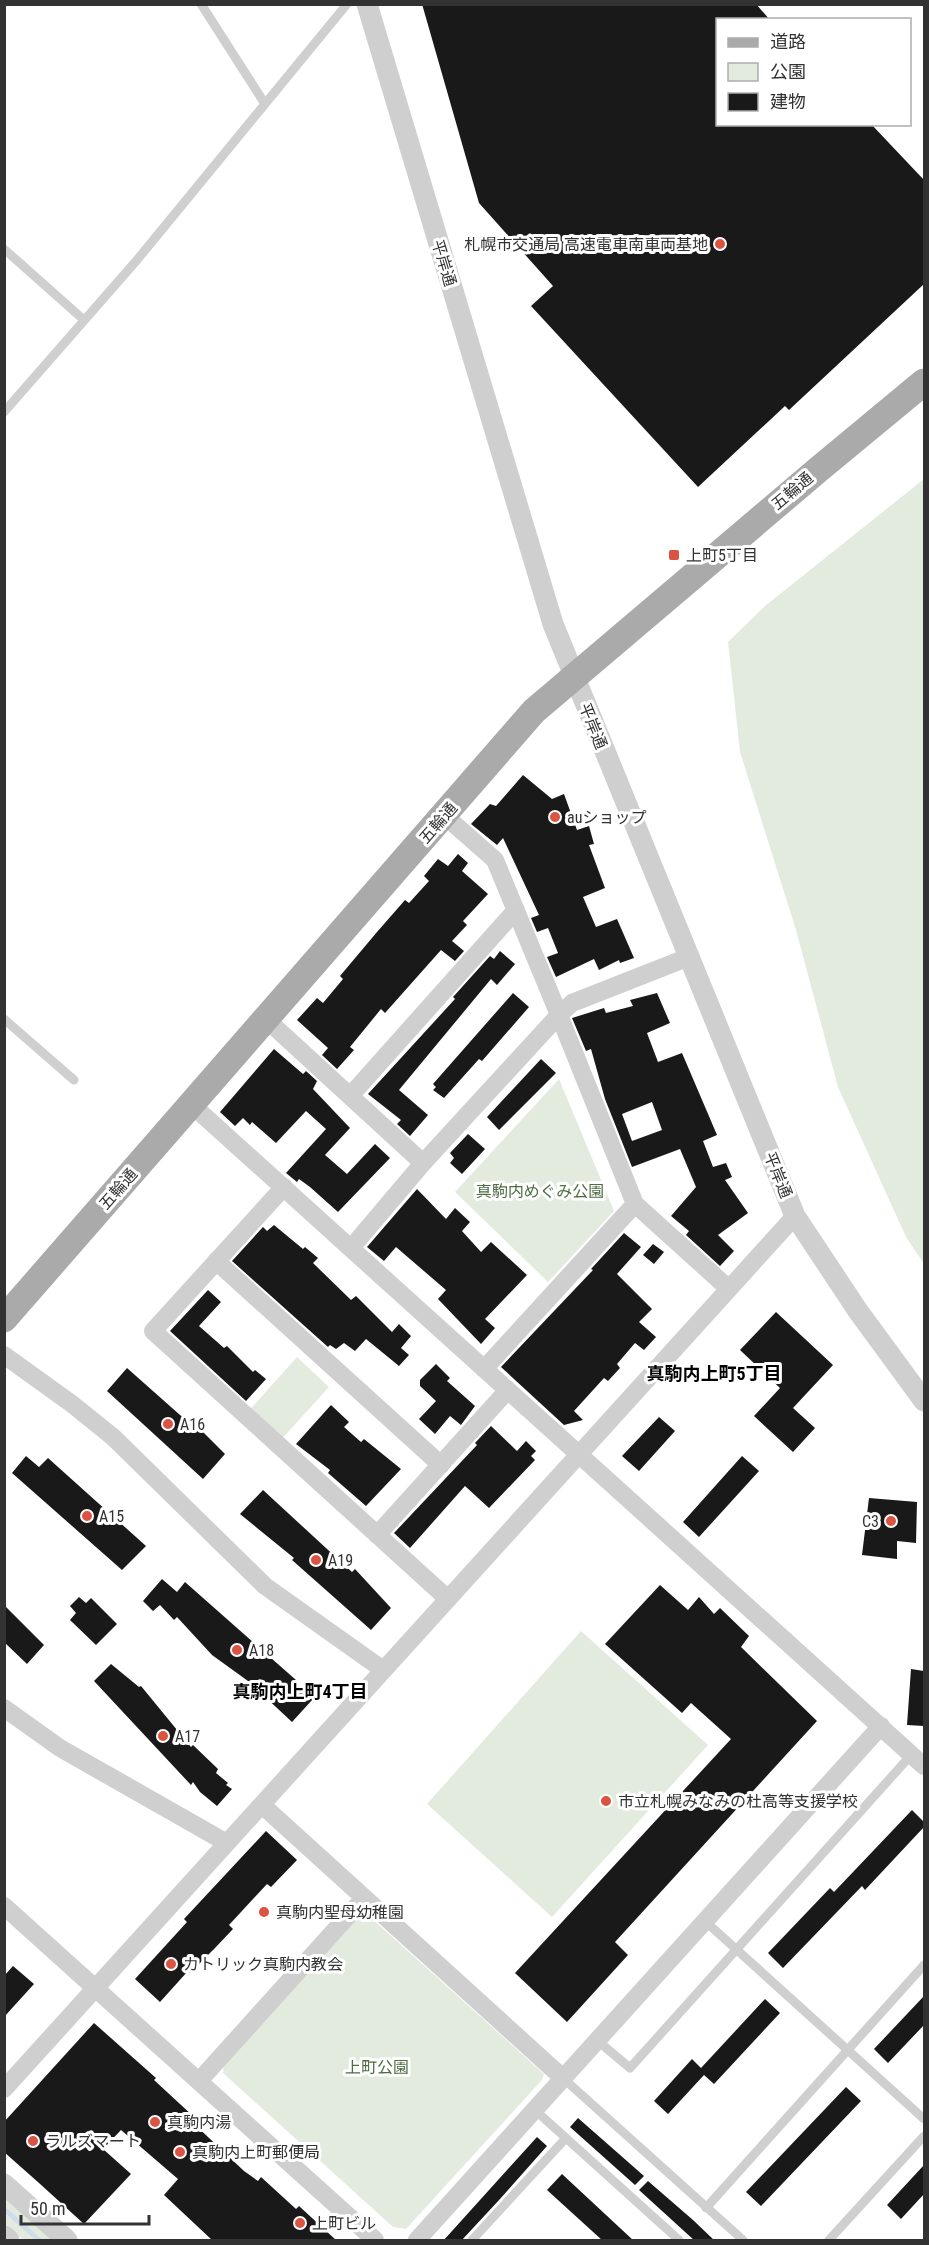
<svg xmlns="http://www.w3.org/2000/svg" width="929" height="2245" font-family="'Roboto Condensed','Noto Sans JP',sans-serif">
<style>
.green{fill:#e3ebdf}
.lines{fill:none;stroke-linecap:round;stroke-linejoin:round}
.stream{stroke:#d0dcec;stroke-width:5}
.building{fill:#191919;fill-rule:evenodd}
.service{stroke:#cfcfcf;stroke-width:9}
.minor{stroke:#cfcfcf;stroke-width:18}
.tertiary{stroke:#cfcfcf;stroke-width:21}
.primary{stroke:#aaa;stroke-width:27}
.poi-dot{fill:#db5342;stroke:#fff;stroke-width:2}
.labels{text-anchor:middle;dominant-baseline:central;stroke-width:6;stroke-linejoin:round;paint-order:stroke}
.poi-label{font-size:16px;fill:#323232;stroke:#fff;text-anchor:start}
.street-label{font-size:16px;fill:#323232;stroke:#fff}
.park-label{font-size:16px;fill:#4d6c41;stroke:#fff}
.neighbourhood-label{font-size:18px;font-weight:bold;fill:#000;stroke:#fff}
</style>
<rect width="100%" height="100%" fill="#fff"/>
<path class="green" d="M924,479v785l-18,-27 -68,-150 -42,-157 -56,-178 -12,-110 37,-36z
M559,1079l55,132 -66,71 -93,-90z
M297,1357l32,30 -51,56 -32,-29z
M581,1631l127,114 -156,172 -125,-113z
M357,1915h11l176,159 -2,6 -136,149 -13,-2 -170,-154 1,-10z
M4,2196l50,44h-31l-18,-16z"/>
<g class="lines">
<path class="stream" d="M4,2209l35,31"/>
</g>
<path class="building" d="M422,4h334l14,16h-53v104h154l53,56v104l-135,126 -4,-4 -87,81 -167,-181 22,-20 -74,-83z
M523,775l29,24 12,-5 13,36 12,-4 5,18 -5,1 16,43 -22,9 13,30 21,-8 17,39 -14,5 -1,-3 -20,10 -5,-11 -38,18 -9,-20 11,-4 -10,-25 -11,4 -6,-14 8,-3 -36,-77 -6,7 -26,-21 19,-20 6,2z
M458,854l10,9 -6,8 26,23 -25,27 4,4 -15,16 12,10 -9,10 -14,-11 -56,63 -4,-4 -31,38 4,3 -17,19 -15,-14 6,-7 -31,-28 20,-22 6,5 20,-24 -3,-3 37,-44 28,-32 4,3 20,-22 -5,-5 14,-17 10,7z
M500,951l15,13 -18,21 -6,-6 -92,111 29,25 -18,21 -13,-12 4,-4 -33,-26 87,-95 -2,-2 37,-41 4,3z
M513,993l16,14 -47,54 -3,-2 -35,39 -11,-8 3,-3 -3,-3z
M657,993l13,30 -23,10 11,29 24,-9 35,82 -14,6 10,26 13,-4 6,14 -7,3 23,33 -30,22 16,16 -14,15 -34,-31 3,-4 -18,-15 25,-29 -16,-38 -48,18 -27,-68 -14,-50 -5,2 -14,-33 32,-10 2,5 27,-7 -3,-6zM652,1102l10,28 -30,11 -10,-27z
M274,1049l29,25 3,-3 11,10 -4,8 37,39 -25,27 22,19 28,-30 15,14 -52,54 -28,-25 -11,-8 -2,3 -11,-9 40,-44 -20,-18 -30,32 -24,-21 -2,3 -7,-7 -8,8 -15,-14z
M541,1059l15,14 -57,57 -12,-13z
M468,1134l17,15 -23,25 -12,-11 4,-5 -4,-5z
M417,1189l29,30 9,-11 15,14 -8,9 19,21 10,-10 36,33 -42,44 10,9 -14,16 -43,-45 8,-9 -50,-43 -12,14 -17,-14z
M274,1225l29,24 2,-2 13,11 -5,5 38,37 5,-4 36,36 7,-8 12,12 -10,12 8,7 -10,11 -33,-27 -11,12 -11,-8 -8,6 -6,-4 -2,2 -96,-86 31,-34 4,4z
M624,1233l17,14 -24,27 35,35 -13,13 17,15 -12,13 -9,-7 -18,21 3,4 -12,13 -4,-3 -30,33 9,9 -19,5 -63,-58 92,-97 -2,-1z
M653,1244l11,8 -10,12 -11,-9z
M208,1290l13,12 -22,24 25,22 3,-2 26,26 2,-2 11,9 -20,22 -76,-70z
M776,1312l57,53 -40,43 22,20 -22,24 -39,-36 26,-28 -40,-38z
M436,1364l14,14 -3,3 28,25 -14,19 -11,-9 -15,18 -16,-15 17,-18 -16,-15v-6z
M127,1368l53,47 7,5 2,-2 36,36 -22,25 -96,-88z
M331,1405l18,17 -5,5 17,15 3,-3 37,30 -35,37 -38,-33 2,-3 -34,-26z
M659,1417l16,14 -36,40 -17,-15z
M491,1426l26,25 9,-10 10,10 -5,5 4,4 -46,48 -24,-22 -55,62 -16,-15 83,-88 -2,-2z
M26,1456l13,11 9,-9 98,88 -24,24 -110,-97z
M742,1456l17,15 -60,66 -16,-15z
M263,1490l89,82 3,-3 36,39 -20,22 -79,-70 2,-2 -54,-44z
M869,1498l48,4 -1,41 -19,-2v18l-35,-4z
M162,1579l15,13 8,-10 111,98 -2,2 19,17 -21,23 -44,-41 -36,-26 -35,-38 -3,3 -14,-15 -7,6 -10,-10z
M660,1585l28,25 11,-13 15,17 6,-6 29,28 -8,11 76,74 -202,221 13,13 -61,67 -52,-49 216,-234 -40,-36 -9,10 -77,-69z
M79,1597l7,6 5,-5 26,26 -21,21 -26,-25 6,-7 -6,-7z
M4,1605l40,40 -17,19 -23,-22z
M111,1664l28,23 2,-1 50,61 2,-2 25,24 -2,4 12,10 -2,2 6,4 -15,17 -17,-14 -7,-10 -2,3 -97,-104z
M911,1669l13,2v55l-17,-1z
M912,1810l12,12v5l-59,63 -3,-4 -79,82 -15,-15 62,-65 4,4z
M266,1831l31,29 -26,27 -4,-3 -38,41 4,4 -18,19 -25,25 -2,-2 -28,31 -25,-23 52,-57 -3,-3z
M13,1966l21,18 -30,33v-41z
M924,1996v29l-36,38 -14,-14z
M765,1999l15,14 -66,71 -10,-9 -36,39 -14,-13 38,-42 9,9z
M94,2023l62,55 -2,2 39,36 -3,4 54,51 14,10 3,-4 35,32 3,-3 38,35h-124l-49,-46 14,-16 -57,-49 -18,19 28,25 -47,50 -45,-41 -35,-31v-30z
M846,2087l15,14 -100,105 -15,-14z
M578,2118l66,58 -9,9 -65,-58z
M537,2137l10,9 -47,53 -39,42h-18z
M924,2165v29l-23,25 -14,-14z
M562,2174l72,67h-31l-56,-51z
M648,2181l45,39 22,21h-20l-56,-51z"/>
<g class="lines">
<path class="service" d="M201,4l64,100
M4,249l80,71
M4,412l133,-152 210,-256
M4,1019l70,61
M706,1922l218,197
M598,2041l32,27 282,-314
M564,2079l179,161
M536,2111l143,129
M706,2208l218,-243
M472,2240l94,-102
M829,2240l95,-104"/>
<path class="minor" d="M689,957l-117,46 -13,12 76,189 93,84
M266,1019l157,144
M350,1096l166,-186
M192,1105l732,661
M284,1187l-131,144 295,268
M351,1248l72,-85 136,-148 -64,-155 -50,-44
M216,1261l225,204
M4,1355l68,49 41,33 152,149 117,83
M484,1369l151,-165
M377,1535l130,-144
M4,1708l56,40 167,95
M262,1805l302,274
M4,1906l371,334
M199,2081l165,-183
M4,2089l791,-873
M417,2240l464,-514"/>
<path class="tertiary" d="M367,4l186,620 242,592 63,95 66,90
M4,2184l63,56
M4,2236l5,4"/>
<path class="primary" d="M4,1319l530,-608 285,-242 105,-87"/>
</g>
<g class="poi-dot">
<circle cx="720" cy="244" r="6"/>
<rect x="668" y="549" width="12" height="12" rx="3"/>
<circle cx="555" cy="817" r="6"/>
<circle cx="168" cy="1424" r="6"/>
<circle cx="87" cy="1516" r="6"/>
<circle cx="891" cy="1521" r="6"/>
<circle cx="316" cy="1560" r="6"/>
<circle cx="237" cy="1650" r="6"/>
<circle cx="163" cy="1736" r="6"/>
<circle cx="606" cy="1801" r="6"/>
<circle cx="264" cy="1912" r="6"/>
<circle cx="171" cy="1964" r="6"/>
<circle cx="155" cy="2122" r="6"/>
<circle cx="33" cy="2141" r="6"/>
<circle cx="180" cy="2152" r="6"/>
<circle cx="300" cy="2223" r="6"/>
</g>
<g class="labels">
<g class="poi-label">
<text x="708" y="244" text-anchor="end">札幌市交通局 高速電車南車両基地</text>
<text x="686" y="555">上町5丁目</text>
<text x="567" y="817">auショップ</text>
<text x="180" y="1424">A16</text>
<text x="99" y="1516">A15</text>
<text x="879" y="1521" text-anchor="end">C3</text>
<text x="328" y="1560">A19</text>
<text x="249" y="1650">A18</text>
<text x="175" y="1736">A17</text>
<text x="618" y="1801">市立札幌みなみの杜高等支援学校</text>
<text x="276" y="1912">真駒内聖母幼稚園</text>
<text x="183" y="1964">カトリック真駒内教会</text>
<text x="167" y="2122">真駒内湯</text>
<text x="45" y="2141">ラルズマート</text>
<text x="192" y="2152">真駒内上町郵便局</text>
<text x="312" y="2223">上町ビル</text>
</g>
<g class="street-label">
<text transform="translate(444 263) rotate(73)">平岸通</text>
<text transform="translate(792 491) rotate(-40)">五輪通</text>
<text transform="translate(593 726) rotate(68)">平岸通</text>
<text transform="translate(438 823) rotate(-49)">五輪通</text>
<text transform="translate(778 1175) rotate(68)">平岸通</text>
<text transform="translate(118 1189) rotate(-49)">五輪通</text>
</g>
<g class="park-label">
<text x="540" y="1191">真駒内めぐみ公園</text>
<text x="377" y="2067">上町公園</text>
</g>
<g class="neighbourhood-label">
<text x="714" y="1373">真駒内上町5丁目</text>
<text x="300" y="1691">真駒内上町4丁目</text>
</g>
</g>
<rect width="929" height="2245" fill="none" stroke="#323232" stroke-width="12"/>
<rect x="716" y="18" width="195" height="108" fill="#ffffff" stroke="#adadad" stroke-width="1.5"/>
<rect x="728" y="38" width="30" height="9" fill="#aaaaaa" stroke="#adadad" stroke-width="1.5"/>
<text x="770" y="48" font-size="18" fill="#323232">道路</text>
<rect x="728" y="63" width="30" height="18" fill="#e3ebdf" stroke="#adadad" stroke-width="1.5"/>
<text x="770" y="78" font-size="18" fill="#323232">公園</text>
<rect x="728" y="93" width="30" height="18" fill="#191919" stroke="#adadad" stroke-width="1.5"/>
<text x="770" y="108" font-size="18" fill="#323232">建物</text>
<path d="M21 2215v9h128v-9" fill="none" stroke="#323232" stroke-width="3"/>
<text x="30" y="2215" font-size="18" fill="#323232" stroke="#ffffff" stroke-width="4.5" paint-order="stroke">50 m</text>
</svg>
